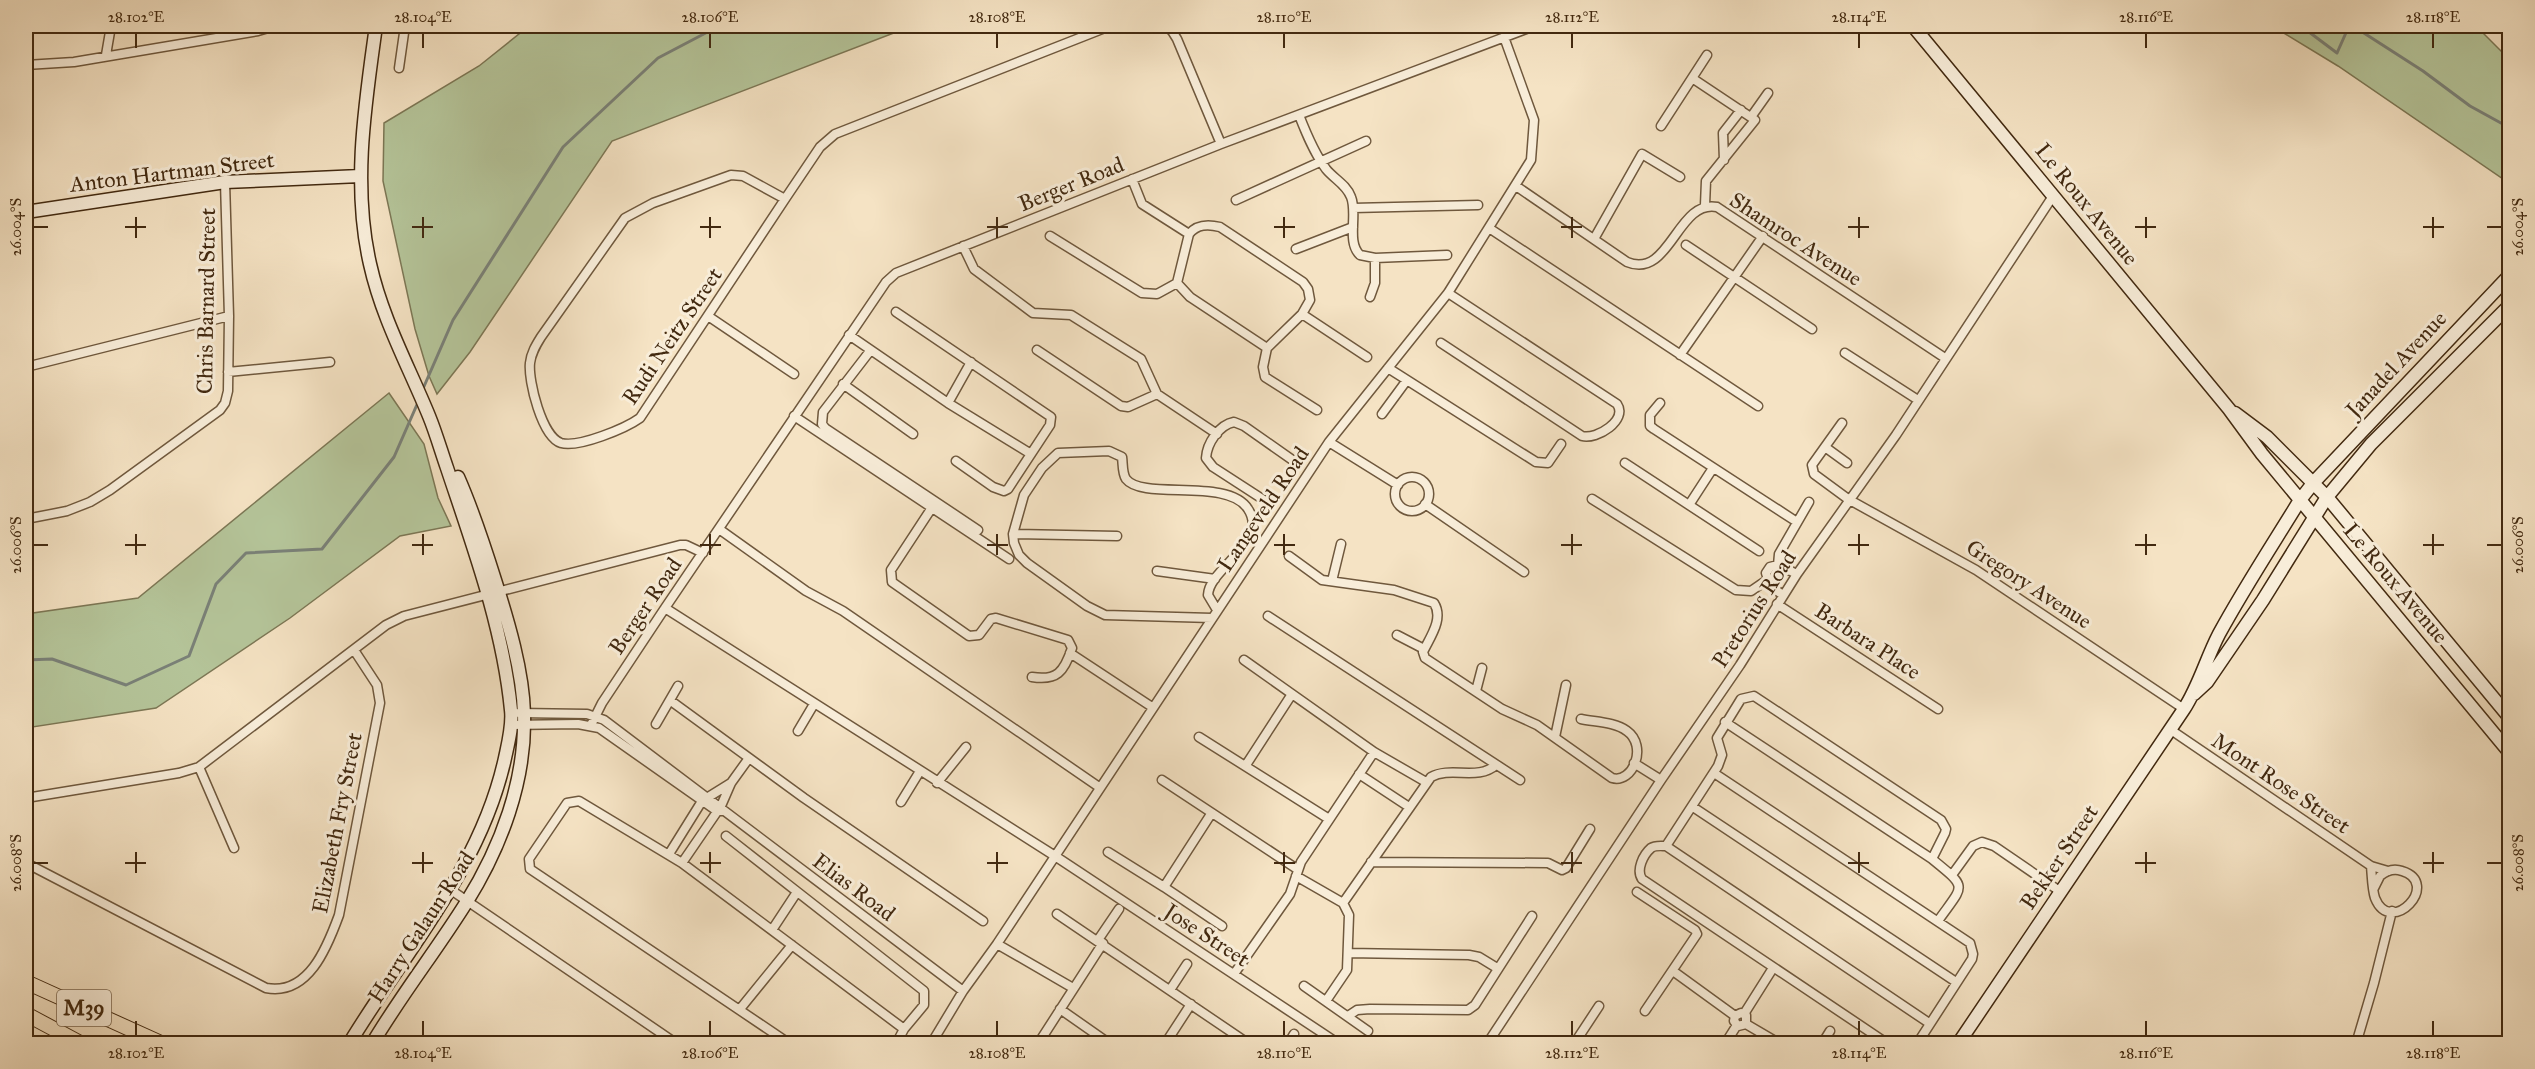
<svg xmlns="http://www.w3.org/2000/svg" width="2535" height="1069" font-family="'IM FELL Great Primer',serif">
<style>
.green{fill:#b5c59a;stroke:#7c7755;stroke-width:1.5}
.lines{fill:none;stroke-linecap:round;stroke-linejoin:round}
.stream{stroke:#7a8178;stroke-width:3}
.street-casing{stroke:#6f583d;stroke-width:11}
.secondary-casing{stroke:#422910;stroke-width:15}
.primary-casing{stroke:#422910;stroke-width:16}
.street{stroke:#f8edd9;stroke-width:8}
.secondary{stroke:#f8edd9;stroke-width:12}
.primary{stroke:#f5e3c4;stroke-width:14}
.ticks{fill:none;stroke:#422910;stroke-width:2}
.labels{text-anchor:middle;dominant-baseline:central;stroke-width:6;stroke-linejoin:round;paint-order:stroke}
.shield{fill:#f8edd9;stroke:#79644c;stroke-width:1.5}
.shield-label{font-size:21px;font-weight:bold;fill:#422910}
.street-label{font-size:22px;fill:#422910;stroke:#f8edd9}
.neatline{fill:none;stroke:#422910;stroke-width:2}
.ticks-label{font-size:15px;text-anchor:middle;fill:#422910}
</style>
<rect width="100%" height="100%" fill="#f5e3c4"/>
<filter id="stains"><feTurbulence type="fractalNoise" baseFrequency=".00333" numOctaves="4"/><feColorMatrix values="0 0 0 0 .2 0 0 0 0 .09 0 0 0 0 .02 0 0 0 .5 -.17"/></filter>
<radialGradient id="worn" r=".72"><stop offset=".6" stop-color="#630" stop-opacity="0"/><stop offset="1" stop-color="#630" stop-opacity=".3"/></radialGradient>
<path class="green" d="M529,26h383l-300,115 -142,211 -33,42 -8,-18 -14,-47 -32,-148 1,-58 95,-57z
M2272,26h204l33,33v124l-171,-117z
M389,393l35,51 14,54 13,28 -51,10 -110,82 -134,90 -130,20v-114l112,-16z"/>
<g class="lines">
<path class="stream" d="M2301,26l36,27 12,-27
M2353,26l70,45 47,35 40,22
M422,391l31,-71 110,-173 95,-89 61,-32
M26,660l26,-1 74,26 63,-29 27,-72 30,-31 76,-4 72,-92 25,-57"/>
<defs>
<path id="street" d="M1165,26l7,5 5,8 44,105
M106,55l5,-29
M26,65l48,-3 184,-31 17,-5
M399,68l6,-42
M1692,78l63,42 -49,61 -1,24
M1299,115c7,18 15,38 27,54 8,10 20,15 25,28 7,17 -5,45 9,58l15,3 72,-3
M1751,117l17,-24
M1661,126l46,-71
M1724,160l-1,-27 18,-23
M731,175l12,1 42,23 -145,219c-14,10 -61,30 -79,25 -19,-6 -33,-62 -31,-80 1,-10 6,-18 11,-26l84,-119 28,-15z
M1132,179l10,25 47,30
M1516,186l111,76c43,18 50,-63 90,-55l228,151
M785,199l35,-52 15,-13 275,-108
M1236,200l130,-59
M1353,208l125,-3
M1489,228l269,178
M1050,236l92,57 15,1 20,-11 12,-49c8,-10 19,-10 31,-7l83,55 5,7 2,11 -8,14 -35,34 -77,-51 -13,-14
M1594,239l48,-85 38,23
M1686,245l126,84
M963,246l11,23 59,44 38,2 70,44 16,35 60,40
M1296,249l57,-22
M1370,297l5,-14v-25
M896,312l155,105 -1,8 -42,64 -4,2 -11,-4 -37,-26
M1302,314l65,43
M708,316l86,58
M849,335l99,68 83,51
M1441,343l141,93c15,4 46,-16 35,-32l-169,-111
M1267,348l-4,19 2,10 52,33
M1037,350l84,56 7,1 29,-13
M870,351l-47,61 -1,12 3,4 153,102
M1845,353l73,47
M1680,355l83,-119
M26,367l203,-51
M1388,368l148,94 12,1 13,-19
M228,372l102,-10
M843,384l70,50
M948,403l23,-41
M1660,403l-10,12v11l4,3 143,93
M1382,414l25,-34
M794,416l215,143
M1842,423l-30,42 2,9 34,25 128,71 208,139
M1329,442l69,43
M1825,447l22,16
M1625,463l134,88
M1395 494a17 17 0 1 1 34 0a17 17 0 1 1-34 0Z
M1592,499l144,91 15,1 16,-11
M1267,502l-54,-35 -7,-9c1,-15 13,-33 28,-36l10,4 47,33
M1425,504l99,68
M1689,505l24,-37
M931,509l-40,61 1,12 77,54 10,-1 12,-16 5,-1 72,22 4,8c-8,24 -15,33 -40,29
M26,519l41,-8 23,-9 20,-12 110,-80 5,-7 3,-12 1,-75 -4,-134
M719,529l87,62 37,20 256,176
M1013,534l104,2
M1289,556l33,24 72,10 40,13c10,16 -4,34 -11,49l2,6 77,51 35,16 75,53c21,6 36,-32 15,-47 -12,-9 -32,-9 -46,-12
M1778,565l1,-11 30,-52
M1157,571l58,8
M1332,581l9,-37
M1783,595l-13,-9 -4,-13 4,-6 8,-2 19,9
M1777,604l161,105
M665,608l390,248 284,188
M1268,616l252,164
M1212,618l-107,-3 -18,-9 -60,-43 -8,-8 -5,-12 -1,-9 11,-39 18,-27 16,-15 51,-2 13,6c1,6 0,16 4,22 17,22 102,-2 122,30 22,33 -39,59 -40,86l9,15
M1397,635l27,14
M1070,653l82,54
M1244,660l130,92 52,30
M1476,691l6,-23
M671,701l133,97 179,123
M519,713l68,1 17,6 359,271
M1725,722l207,137c37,30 32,25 6,62
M656,724l22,-38
M510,725l68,-1 21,4 118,83h7
M591,725l11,-22 63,-95 221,-326 10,-9 325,-129 313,-118
M2171,730l200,136 17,5
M798,731l16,-27
M1199,737l130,82
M1555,737l11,-52
M1634,763l27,17
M1246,765l46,-71
M199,767l35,81
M1714,773l256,170 3,11 -1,5 -55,85
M1359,774l50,33
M1162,780l135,89
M937,783l29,-36
M26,798l153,-25 20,-6 187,-142 18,-9 276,-71h6l17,8
M901,802l19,-31
M1693,807l263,175
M726,836l198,155v14l-20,24
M1666,846l52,-80 4,-11 -5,-17 24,-39 13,-3 187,124 5,9 -1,4 -13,26
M1108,852l56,35 47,-73
M669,854l33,-53 29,-18
M1371,862l177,1 14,7 4,-2 24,-39
M26,863l240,125c42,8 61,-40 73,-73l41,-212 -3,-18 -23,-35
M682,863l39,-57 10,-23 18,-25
M2371,866c1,10 1,23 4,32 16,40 67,-15 27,-27 -8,-3 -16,0 -22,5l-6,12
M1952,875l21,-29 9,-4 12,4 67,46
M1296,876l47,27 6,12 -2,55 -21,31
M1164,887l58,39
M451,890l226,154
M1637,892l58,38 2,4 -52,77
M1343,903l88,-126c20,-11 47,4 65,-12
M1057,914l192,130
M772,930l25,-38
M1098,940l21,-31
M997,944l76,44
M1348,953l121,2 10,2 18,11
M1673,971l62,45
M1234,974l56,-80 11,-32 73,-110
M1304,986l64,45
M1170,990l17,-26
M740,1009l52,-64
M1060,1009l50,35
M1744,1014l29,-46
M1348,1016l9,-6 13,-1 98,1 7,-5 57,-89
M1746,1024v-9l-5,-2 -6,3 -1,5 4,5 8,-2 34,20
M790,1044l-260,-175 -1,-10 38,-56 12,-2 103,62 222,166 -8,15
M931,1044l32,-53 34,-47 332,-502 119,-149 83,-133 3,-40 -30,-83
M1038,1044l65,-101
M1165,1044l26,-40
M1288,1044l6,-10
M1487,1044l174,-264 79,-115 57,-91 99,-139 157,-239
M1574,1044l25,-38
M1725,1044l12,-19
M1822,1044l8,-13
M1888,1044l-246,-165c-6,-9 1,-24 9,-31 4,-3 10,-2 15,-2l263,177
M2356,1044l18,-61 18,-72"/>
<path id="secondary" d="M1913,26l316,383 33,45 248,299
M26,212l199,-30 135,-6
M2235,413l32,24 60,60 183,221
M2194,694l13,-12 56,-82 64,-103 44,-53 139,-139
M349,1044c56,-93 132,-176 156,-286 3,-14 8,-33 6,-48 -8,-83 -38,-164 -64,-242 -6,-17 -11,-35 -18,-52 -21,-51 -47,-98 -59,-152 -18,-79 -5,-159 6,-238
M372,1044c29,-49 64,-93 94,-141 35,-56 60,-122 58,-189 -1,-43 -16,-93 -29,-134 -11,-35 -22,-69 -37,-103
M1958,1044l226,-335c15,-23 22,-50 35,-75 25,-46 54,-90 81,-134l14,-18 196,-207"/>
<path id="primary" d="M26,982l137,62
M26,1014l56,30"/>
</defs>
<use href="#street" class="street-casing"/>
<use href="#secondary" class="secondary-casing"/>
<use href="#primary" class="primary-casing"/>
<use href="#street" class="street"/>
<use href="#secondary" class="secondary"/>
<use href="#primary" class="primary"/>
</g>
<path class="ticks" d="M136,33v15M423,33v15M710,33v15M997,33v15M1284,33v15M1572,33v15M1859,33v15M2146,33v15M2433,33v15M136,217v21M423,217v21M710,217v21M997,217v21M1284,217v21M1572,217v21M1859,217v21M2146,217v21M2433,217v21M33,227h15M125,227h21M412,227h21M700,227h21M987,227h21M1274,227h21M1561,227h21M1848,227h21M2135,227h21M2423,227h21M2487,227h15M136,534v21M423,534v21M710,534v21M997,534v21M1284,534v21M1572,534v21M1859,534v21M2146,534v21M2433,534v21M33,545h15M125,545h21M412,545h21M700,545h21M987,545h21M1274,545h21M1561,545h21M1848,545h21M2135,545h21M2423,545h21M2487,545h15M136,852v21M423,852v21M710,852v21M997,852v21M1284,852v21M1572,852v21M1859,852v21M2146,852v21M2433,852v21M33,863h15M125,863h21M412,863h21M700,863h21M987,863h21M1274,863h21M1561,863h21M1848,863h21M2135,863h21M2423,863h21M2487,863h15M136,1021v15M423,1021v15M710,1021v15M997,1021v15M1284,1021v15M1572,1021v15M1859,1021v15M2146,1021v15M2433,1021v15"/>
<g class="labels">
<rect class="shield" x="57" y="990" width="54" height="36" rx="4.5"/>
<g class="shield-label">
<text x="84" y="1008">M39</text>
</g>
<g class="street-label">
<text transform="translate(172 172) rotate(-7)">Anton Hartman Street</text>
<text transform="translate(1071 184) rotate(-22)">Berger Road</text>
<text transform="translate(2087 204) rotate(51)">Le Roux Avenue</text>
<text transform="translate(1796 239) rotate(33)">Shamroc Avenue</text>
<text transform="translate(206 301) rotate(-89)">Chris Barnard Street</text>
<text transform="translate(672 336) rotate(-56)">Rudi Neitz Street</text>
<text transform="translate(2396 364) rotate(-47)">Janadel Avenue</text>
<text transform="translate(1263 509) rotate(-56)">Langeveld Road</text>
<text transform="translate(2396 583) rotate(50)">Le Roux Avenue</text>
<text transform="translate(2029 584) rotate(33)">Gregory Avenue</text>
<text transform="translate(645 606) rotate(-56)">Berger Road</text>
<text transform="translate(1754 609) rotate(-57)">Pretorius Road</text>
<text transform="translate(1868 641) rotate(33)">Barbara Place</text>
<text transform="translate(2281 783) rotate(34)">Mont Rose Street</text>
<text transform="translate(337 823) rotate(-79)">Elizabeth Fry Street</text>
<text transform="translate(2059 857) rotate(-56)">Bekker Street</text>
<text transform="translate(854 887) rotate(37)">Elias Road</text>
<text transform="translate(421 927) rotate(-57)">Harry Galaun Road</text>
<text transform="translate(1207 935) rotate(33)">Jose Street</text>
</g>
</g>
<rect width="2535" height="1069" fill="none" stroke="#f5e3c4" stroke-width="66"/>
<rect x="33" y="33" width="2469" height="1003" class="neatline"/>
<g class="ticks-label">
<text x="136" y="22">28.102°E</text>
<text x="423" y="22">28.104°E</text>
<text x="710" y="22">28.106°E</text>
<text x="997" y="22">28.108°E</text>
<text x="1284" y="22">28.110°E</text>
<text x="1572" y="22">28.112°E</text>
<text x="1859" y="22">28.114°E</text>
<text x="2146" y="22">28.116°E</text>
<text x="2433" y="22">28.118°E</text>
<text transform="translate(16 227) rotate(-90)" y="5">26.004°S</text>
<text transform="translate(2518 227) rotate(-90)" y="5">26.004°S</text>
<text transform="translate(16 545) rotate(-90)" y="5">26.006°S</text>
<text transform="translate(2518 545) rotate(-90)" y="5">26.006°S</text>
<text transform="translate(16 863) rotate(-90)" y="5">26.008°S</text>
<text transform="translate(2518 863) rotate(-90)" y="5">26.008°S</text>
<text x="136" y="1058">28.102°E</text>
<text x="423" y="1058">28.104°E</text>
<text x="710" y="1058">28.106°E</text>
<text x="997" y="1058">28.108°E</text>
<text x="1284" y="1058">28.110°E</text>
<text x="1572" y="1058">28.112°E</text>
<text x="1859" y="1058">28.114°E</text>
<text x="2146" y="1058">28.116°E</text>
<text x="2433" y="1058">28.118°E</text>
</g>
<rect width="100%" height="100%" filter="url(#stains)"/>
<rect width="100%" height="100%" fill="url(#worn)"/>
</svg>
